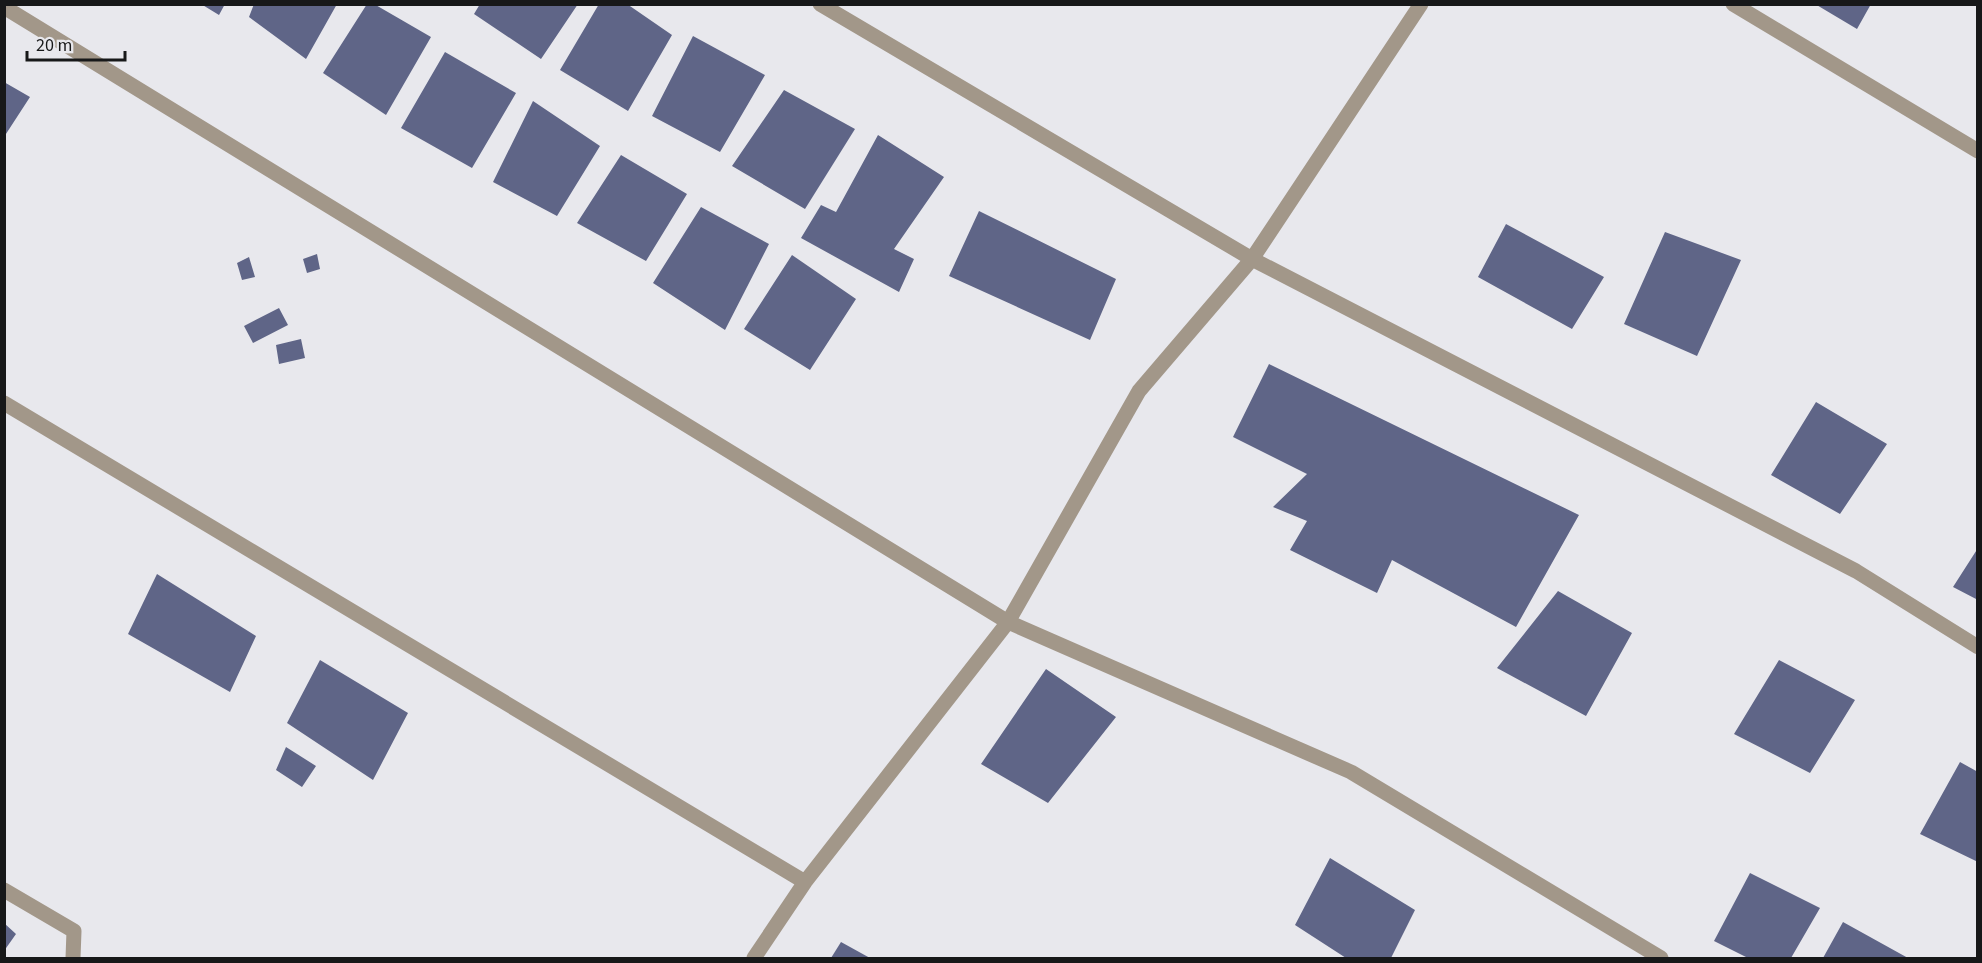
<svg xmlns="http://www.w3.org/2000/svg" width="1982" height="963" font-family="'Source Sans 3',sans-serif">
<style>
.building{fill:#5f6587}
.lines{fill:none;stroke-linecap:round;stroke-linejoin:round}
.street{stroke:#a29789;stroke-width:15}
</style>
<rect width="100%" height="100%" fill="#e8e8ed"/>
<path class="building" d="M201,4h24l-6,11z
M254,4h83l-31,55 -57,-42z
M367,4h7l57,33 -45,78 -63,-42z
M480,4h98l-37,55 -67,-45z
M599,4h28l45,31 -44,76 -68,-41z
M1815,4h56l-14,25z
M693,36l72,39 -45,77 -68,-36z
M445,52l71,41 -44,75 -71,-40z
M4,82l26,15 -26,40z
M784,90l71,39 -50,80 -73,-43z
M533,101l67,45 -43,70 -64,-34z
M878,135l66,42 -50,72 20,10 -15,33 -98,-54 20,-33 15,7z
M621,155l66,39 -41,67 -69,-38z
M701,207l68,37 -44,86 -72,-47z
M979,211l137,68 -26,61 -141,-64z
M1506,224l98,53 -32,52 -94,-52z
M1665,232l76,28 -44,96 -73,-32z
M317,254l3,15 -13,4 -4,-14z
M792,255l64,44 -46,71 -66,-41z
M249,257l6,20 -13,3 -5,-17z
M279,308l9,17 -35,18 -9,-17z
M301,339l4,19 -26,6 -3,-19z
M1269,364l310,151 -63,112 -124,-67 -15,33 -87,-43 17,-29 -34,-14 34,-33 -74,-37z
M1816,402l71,42 -47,70 -69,-39z
M1978,548v52l-25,-13z
M157,574l99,62 -26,56 -102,-58z
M1558,591l74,42 -46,83 -89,-48z
M320,660l88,53 -35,67 -86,-57z
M1779,660l76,40 -45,73 -76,-39z
M1046,669l70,48 -68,86 -67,-39z
M286,747l30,19 -14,21 -26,-17z
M1960,762l18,10v90l-58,-28z
M1330,858l85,52 -24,48h-45l-51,-33z
M1750,873l70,35 -29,50h-43l-34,-17z
M1843,922l65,36h-85z
M4,923l12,11 -12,17z
M841,942l29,16h-39z"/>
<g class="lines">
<path class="street" d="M820,4l432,255 604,312 122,76
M1733,4l245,147
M4,7l1004,615 131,-231 113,-132 169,-255
M4,403l801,479
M4,890l70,41 -1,27
M754,958l51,-76 203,-260 343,150 310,186"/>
</g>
<rect width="1982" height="963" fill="none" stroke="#171819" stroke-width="12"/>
<path d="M27 51v9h98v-9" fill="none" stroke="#171819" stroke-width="3"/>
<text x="36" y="51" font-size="18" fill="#171819" stroke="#e8e8ed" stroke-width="4.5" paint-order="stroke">20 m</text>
</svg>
